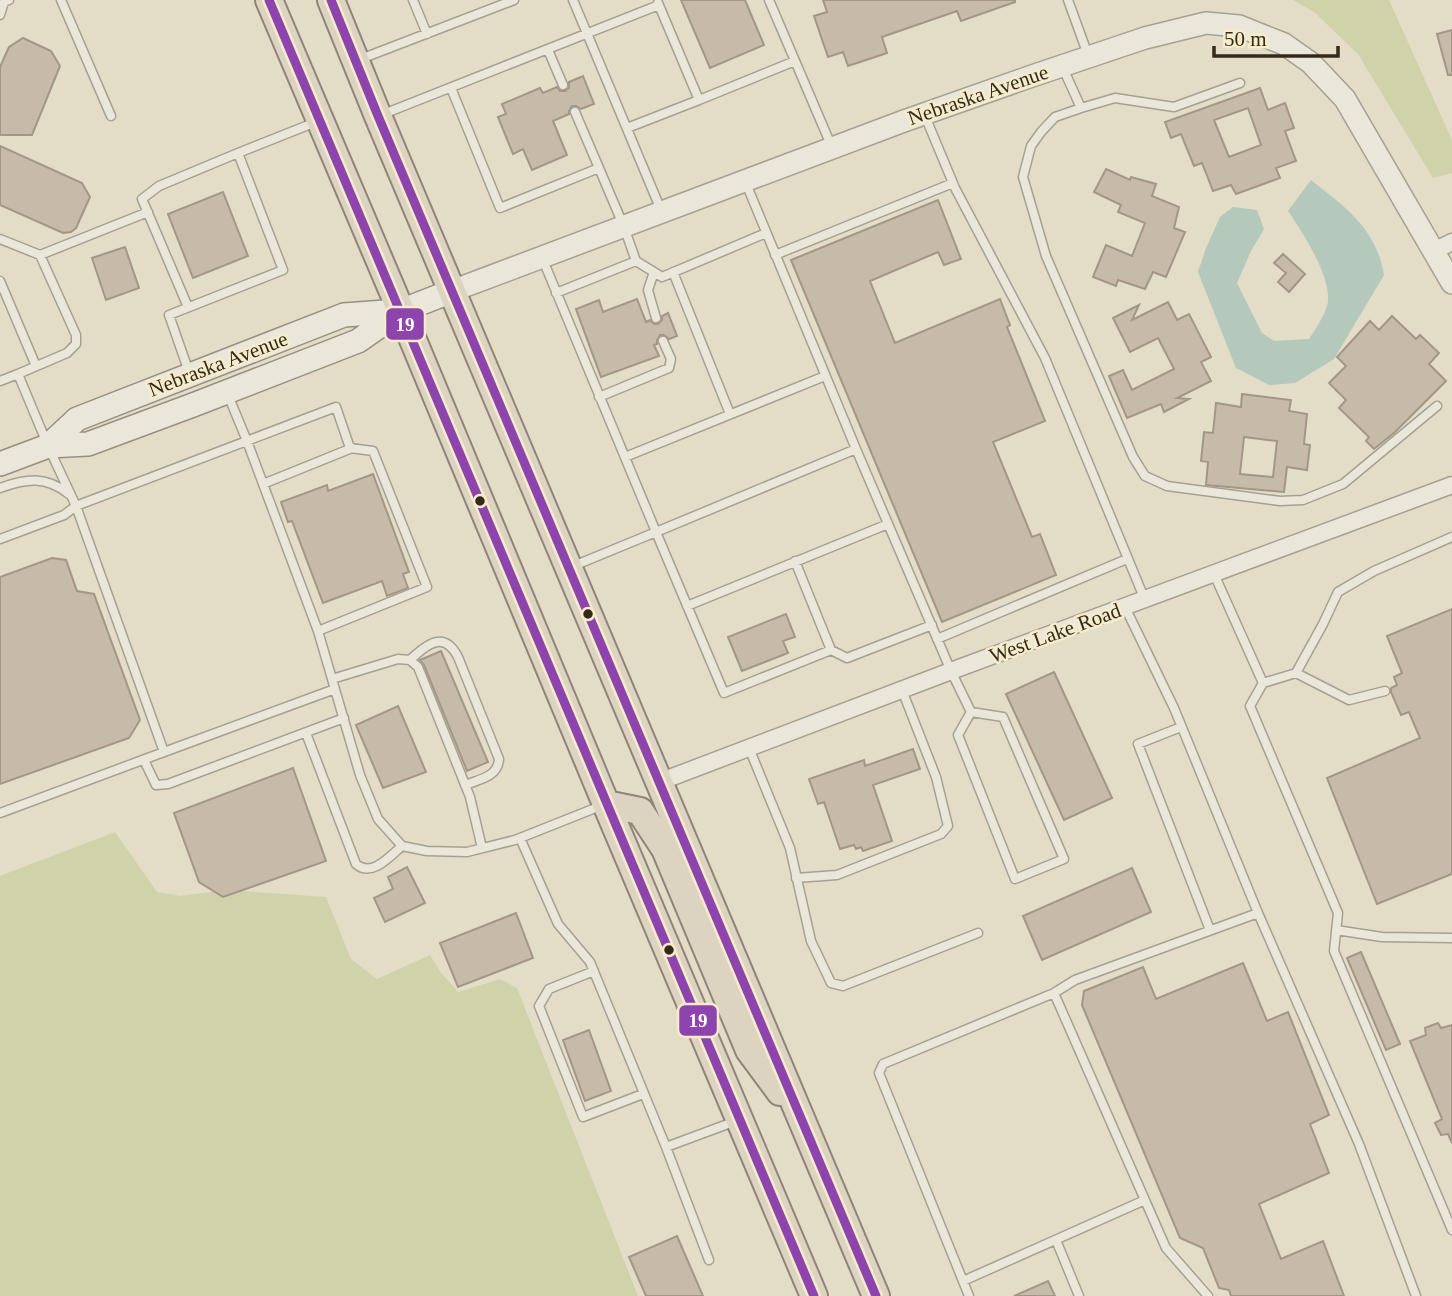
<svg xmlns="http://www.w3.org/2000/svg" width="1452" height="1296" font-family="'Times New Roman',serif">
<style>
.green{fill:#d0d3a9}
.water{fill:#b4c8bc}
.building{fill:#c6baa8;stroke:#a29787;stroke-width:2;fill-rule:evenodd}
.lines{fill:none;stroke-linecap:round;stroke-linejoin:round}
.service-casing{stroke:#a6a091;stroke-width:11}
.minor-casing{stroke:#a6a091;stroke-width:19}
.tertiary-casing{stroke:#a6a091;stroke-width:24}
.secondary-casing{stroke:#979081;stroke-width:26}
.trunk-casing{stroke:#8d8678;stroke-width:30}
.service{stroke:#eae6da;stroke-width:8}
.minor{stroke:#eae6da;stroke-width:16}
.tertiary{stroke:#eae6da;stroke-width:21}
.secondary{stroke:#eae6da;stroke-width:23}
.trunk{stroke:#dcd4c1;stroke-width:26}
.bus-1-casing{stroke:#f5eccb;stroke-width:14}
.bus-1{stroke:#8e44ad;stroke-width:9}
.bus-dot{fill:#34291b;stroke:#f5eccb;stroke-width:2.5}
.labels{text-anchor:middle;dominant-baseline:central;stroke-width:5;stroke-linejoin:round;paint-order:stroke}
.street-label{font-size:21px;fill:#34291b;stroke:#f5eccb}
.line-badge{stroke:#f5eccb;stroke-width:2.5}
.badge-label{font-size:19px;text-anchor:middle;font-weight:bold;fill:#fff}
</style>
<rect width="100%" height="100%" fill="#e3dcc7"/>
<path class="green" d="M1293,0h96l63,140v33l-19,5 -75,-124 -44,-42z
M115,832l42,60 23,4 46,-6 100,7 25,62 26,20 53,-24 12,19 16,18 42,-13 17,9 121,308h-638v-420z"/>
<path class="water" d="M1311,180c35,28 65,48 73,95l-50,84 -39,24 -26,2 -33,-17 -38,-96 8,-24 14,-31 13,-10 24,3 7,19 -13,22 -14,32 25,50 12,8 35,-2c6,-9 19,-28 19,-39 2,-25 -26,-69 -40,-89z"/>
<path class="building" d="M681,0h64l19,45 -54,23z
M823,0h192v2l-54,19 -4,-10 -75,26 5,16 -39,13 -5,-14 -15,5 -14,-41 13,-4z
M1452,30v45h-4l-11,-41z
M23,38l28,13 9,15 -28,69h-32v-68l9,-20z
M583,76l11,28 -13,5 -5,-3h-4l-3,5v3l-16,7 14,34 -35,15 -9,-21 -10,5 -15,-37 8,-3 -4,-10 38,-16 3,5 14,-6 3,4h5l4,-3v-6z
M1260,88l8,22 17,-7 9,25 -9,3 11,30 -20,7 4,10 -44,16 -5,-9 -18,6 -11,-28 -8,3 -13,-32 -10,4 -6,-16zM1248,108l13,37 -32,12 -15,-37z
M0,146l82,37 8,14 -14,31 -5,4 -8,1 -63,-28z
M1106,169l24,11 1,-3 25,7 -4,12 27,11 -5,21 11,4 -19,45 -13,-5 -8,17 -27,-9 -2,6 -23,-9 13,-32 26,11 13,-33 -27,-11 3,-7 -27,-13z
M223,192l25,64 -55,22 -25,-64z
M938,200l23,59 -17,6 -6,-13 -68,29 25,62 105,-44 10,26 -3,2 38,94 -52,21 39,95 8,-3 16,41 -114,47 -151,-362z
M125,247l14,41 -33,12 -14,-42z
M1283,254l22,20 -16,18 -11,-10 8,-9 -12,-10z
M637,299l9,23 4,-2 4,4h4l4,-4v-4l6,-3 9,23 -8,3 -5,-4h-4l-3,5v4l-3,1 5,11 -58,21 -25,-68 23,-9 4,12z
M1168,302l9,18 12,-6 22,43 -10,5 10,19 -34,17 12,1 -25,13 -3,-8 -34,14 -18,-42 14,-6 9,20 42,-21 -16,-31 -28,14 -17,-34 26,-13 -7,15z
M1392,316l24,23 4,-4 19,18 -10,11 17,17 -52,52 -20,16 -8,-8 3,-4 -30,-29 7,-8 -17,-17 17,-17 -9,-9 33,-36 9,9z
M1242,394l49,6 -2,11 18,3 -3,30 6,1 -3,25 -20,-3 -3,25 -78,-7 2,-23 -7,-1 3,-29 9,1 3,-30 25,4zM1244,437l33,4 -4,36 -33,-3z
M373,474l36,98 -6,2 5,14 -21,8 -5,-15 -59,22 -31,-82 -4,1 -7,-20 46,-17 1,6z
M52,558l14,2 11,31 17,3 46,126 -11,18 -129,46v-207z
M1452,609v265l-75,30 -50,-126 93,-40 -11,-26 -8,3 -10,-23v-4l6,-3 -3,-8 8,-4 -15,-37z
M786,614l9,23 -12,4 5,12 -46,18 -14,-34z
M441,651l47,111 -21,9 -43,-106 -4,-5z
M1054,672l58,126 -48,22 -58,-126z
M398,706l28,66 -43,16 -27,-63z
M913,749l7,20 -47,16 19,56 -29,10 -2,-4 -5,2 -2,-4 -14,4 -16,-47 -6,2 -9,-25 55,-19 1,6z
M293,768l33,93 -103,36 -24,-15 -25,-69z
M407,867l18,36 -40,19 -11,-24 19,-9 -5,-12z
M1132,868l19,44 -109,48 -19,-44z
M516,913l17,45 -75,29 -18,-44z
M1361,952l39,92 -14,6 -39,-92z
M1243,963l24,58 21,-9 41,103 -19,9 19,49 -70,31 22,55 42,-18 21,55h-113l-2,-6 -10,-2 -16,-40 -23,-10 -98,-233 2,-14 59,-24 13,32z
M1438,1023l3,5 11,-3v118l-4,-9 -7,1 -6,-12 7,-4 -32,-78 16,-6 -1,-7z
M589,1030l22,61 -26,10 -22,-61z
M677,1236l26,60h-57l-17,-39z
M1048,1281l7,15h-41z"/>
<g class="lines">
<defs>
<path id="service" d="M61,0l50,116
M413,0l14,34
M573,0l88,210
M769,0l62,145
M1068,0l20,55
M658,3l41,97 96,-39
M0,15l4,-13 5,-2
M548,50l15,35
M358,60l156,-60
M1062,66l19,42 -26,9 -14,15 -10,14 -8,31 23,79 87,201 12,19 22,10 113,15 23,-1 40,-16 94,-78
M451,88l49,120 99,-40 25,59 12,34 26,16 104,-44
M1081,108l34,-10 59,9 66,-24
M575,112l24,56
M381,115l278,-110
M925,116l30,72 90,170 100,242
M627,128l72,-28
M745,181l111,268 95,222 20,41 -13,23 57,144 49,-20 -61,-142 -32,-5
M0,239l40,16 36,80v9l-9,9 -49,21
M40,255l108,-43
M775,255l178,-72
M543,260l113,272 -85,35
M654,272l-6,18 8,28
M673,272l57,142
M0,281l36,85
M556,293l80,-32
M188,307l-46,-108 17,-13 79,-33
M189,372l-20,-57 114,-45 -45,-117 78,-31
M0,381l18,-7 30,72 28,60 88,246 -164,61
M228,395l19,46 71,190
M599,397l70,-29 2,-9 -8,-18
M856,449l-200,83 68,161 107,-43 16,8 85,-33
M625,457l200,-81
M263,484l89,-36
M0,488c27,-10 46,-12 69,6
M1452,537l-78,34 -36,21 -15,32 -27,49 -33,10 -13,23 88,207 -4,38 118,279
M0,539l64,-24 12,-9 260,-99 14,41 23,3 54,136 -109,44 42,144 18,44 24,27 25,5 40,1 48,-12 88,-35
M795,561l36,89
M1214,574l49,109
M687,606l201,-82
M1125,607l49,101 84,205 101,231 57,152
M937,639l190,-80
M410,660c17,-16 34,-30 48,-3l41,102c-1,18 -19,20 -34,26
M1296,673l53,27 36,-9
M332,679l66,-20 12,1 8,7 52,130 12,51
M1181,727l-43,17 72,186
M306,733l50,131c16,14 34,-8 46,-18
M749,748l41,100 21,93 20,42 12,3 135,-53
M164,752l171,-63
M144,760l12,25 12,-1 176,-66
M520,838l38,86 32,38 76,185 43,113
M796,878l41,-3 104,-41 7,-8 -12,-49 -34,-87
M1336,930l46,7 70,1
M594,971l-45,18 -10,17 44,111 60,-23
M1054,993l112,255 42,48
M666,1147l70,-26
M1056,1240l23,56
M963,1281l182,-81
M969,1296l-90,-223 4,-9 171,-71 21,-13 183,-67"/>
<path id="minor" d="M1434,251l18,-9
M659,782l292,-111 501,-186"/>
<path id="tertiary" d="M452,291l452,-170 128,-45 113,-38 61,-15 33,3 45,18 27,19 34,36 107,184"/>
<path id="secondary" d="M48,446l29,-27 267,-104 55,-4
M0,464l48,-18 40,-2 105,-39 165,-64 43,-30 51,-20"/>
<path id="trunk" d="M269,0l132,311 205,493 208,492
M331,0l47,116 498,1180
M606,804l34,7 25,38 84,201 31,42"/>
</defs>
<use href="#service" class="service-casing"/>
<use href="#minor" class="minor-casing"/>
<use href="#tertiary" class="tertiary-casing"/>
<use href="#secondary" class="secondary-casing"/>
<use href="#trunk" class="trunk-casing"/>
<use href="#service" class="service"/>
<use href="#minor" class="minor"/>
<use href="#tertiary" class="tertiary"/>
<use href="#secondary" class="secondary"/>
<use href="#trunk" class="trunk"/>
<defs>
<path id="bus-1" d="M269,0l545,1296
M331,0l47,116 498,1180"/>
</defs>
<use href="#bus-1" class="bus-1-casing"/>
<use href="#bus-1" class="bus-1"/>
</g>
<g class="bus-dot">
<circle cx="480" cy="501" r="6"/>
<circle cx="588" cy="614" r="6"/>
<circle cx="669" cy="950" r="6"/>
</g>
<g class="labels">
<g class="street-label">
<text transform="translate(978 95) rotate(-19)">Nebraska Avenue</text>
<text transform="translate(218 364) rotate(-21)">Nebraska Avenue</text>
<text transform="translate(1055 633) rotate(-20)">West Lake Road</text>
</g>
</g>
<g class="line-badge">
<rect x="385" y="307" width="40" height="34" rx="7" fill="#8e44ad"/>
<rect x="678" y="1004" width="40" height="33" rx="7" fill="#8e44ad"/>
</g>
<g class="badge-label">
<text x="405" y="331">19</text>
<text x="698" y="1027">19</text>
</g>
<path d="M1214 46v10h124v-10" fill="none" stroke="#34291b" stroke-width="3.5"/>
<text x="1224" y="46" font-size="21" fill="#34291b" stroke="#f5eccb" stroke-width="5" paint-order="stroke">50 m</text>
</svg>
